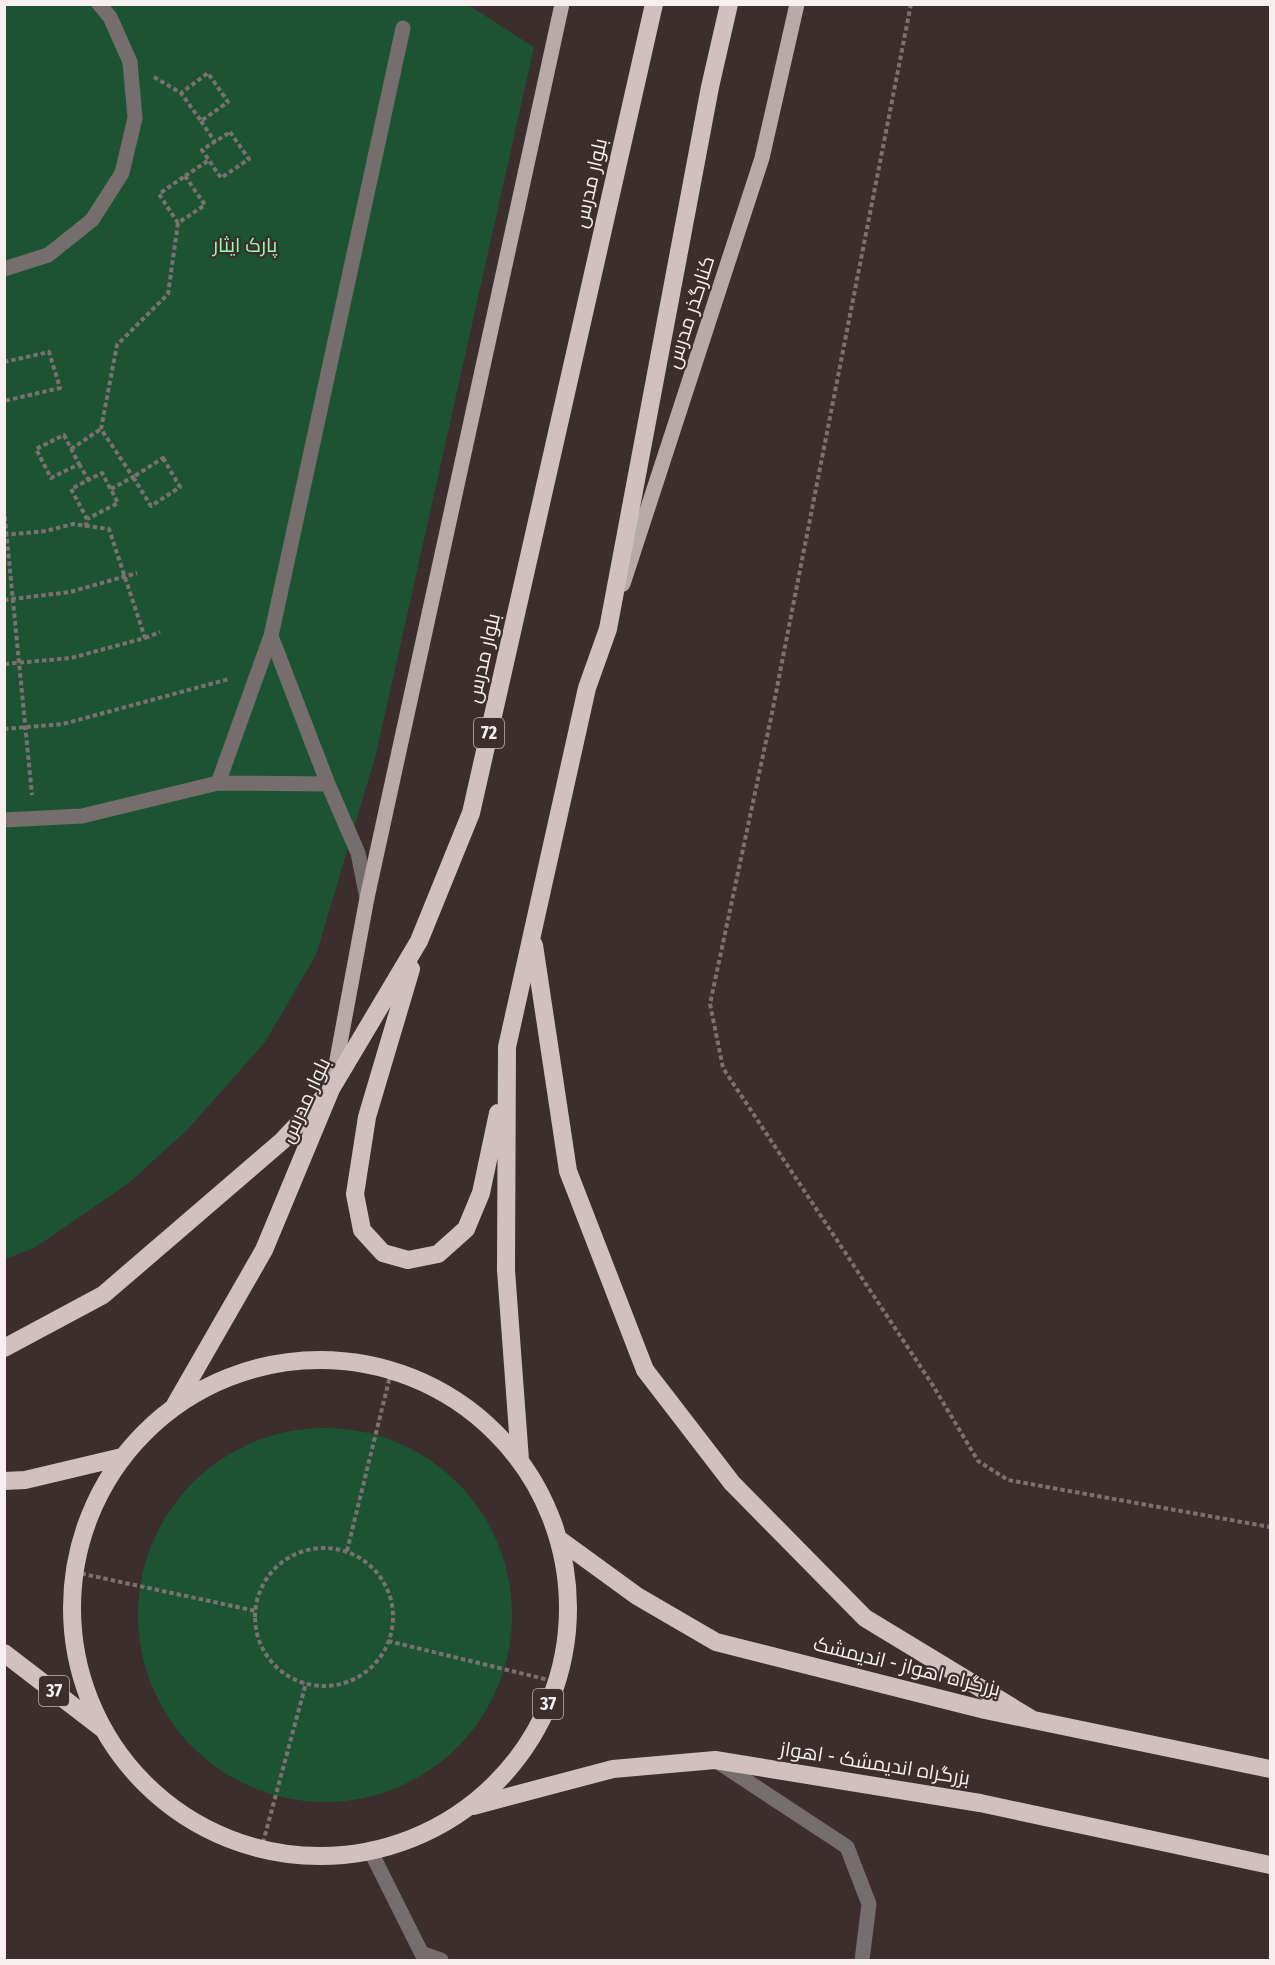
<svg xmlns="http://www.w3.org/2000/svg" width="1275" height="1965" font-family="'Fira Sans Condensed',Cairo,sans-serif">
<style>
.green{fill:#1c5433}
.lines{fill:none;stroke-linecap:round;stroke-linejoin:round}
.path{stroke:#7c7170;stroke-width:4;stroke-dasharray:4.5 3;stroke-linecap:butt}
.minor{stroke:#756e6d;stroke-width:15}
.major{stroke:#b7aaa7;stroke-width:15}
.highway{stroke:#d1c1be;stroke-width:18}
.labels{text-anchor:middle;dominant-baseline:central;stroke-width:4.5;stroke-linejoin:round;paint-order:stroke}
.shield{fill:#3b2e2c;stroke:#bfb6b4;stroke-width:1.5}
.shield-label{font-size:18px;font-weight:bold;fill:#f8f0ef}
.street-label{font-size:20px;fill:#f8f0ef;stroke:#3b2e2c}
.park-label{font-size:20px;fill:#92fcb7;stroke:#3b2e2c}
</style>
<rect width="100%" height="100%" fill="#3b2e2c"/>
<path class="green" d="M5,5h463l66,42 -158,707 -60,201 -51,87 -77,87 -59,54 -95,65 -29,11z
M138 1615a187 187 0 1 1 374 0a187 187 0 1 1-374 0Z"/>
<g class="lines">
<path class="path" d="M911,4l-139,709 -62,291 13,64 209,316 46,77 30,19 262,47
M154,77l27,16 20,28 27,-19 -20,-29 -27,20
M201,121l14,21
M230,132l19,27 -28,19 -19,-28z
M185,176l20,29 -27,18 -19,-29z
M185,176l24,-16
M4,362l45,-10 11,36 -56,13
M64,435l15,29 -28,14 -15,-29z
M71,449l30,-20
M163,458l17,29 -29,19 -18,-29z
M79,464l10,17
M111,489l22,-12 -32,-48 16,-84 51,-51 10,-71
M4,509l28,286
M86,527l1,-8 -16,-30 31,-16 16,30 -31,16
M4,535l42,-4 27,-7 36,5 36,109 -74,20 -67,6
M4,600l66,-8 67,-19
M145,638l15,-6
M4,729l59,-5 166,-45
M255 1617a69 69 0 1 1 138 0a69 69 0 1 1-138 0Z
M347,1551l45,-183
M74,1572l182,39
M388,1641l169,41
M261,1850l45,-167"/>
<path class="minor" d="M4,269l44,-14 44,-35 30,-47 13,-55 -5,-56 -20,-45 -11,-13
M218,783l110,1
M4,820l78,-4 136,-33 53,-147
M367,898l-9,-45 -30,-69 -57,-148 132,-608
M715,1760l132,87 22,57 -7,56
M371,1852l54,108
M424,1954l17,6"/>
<path class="major" d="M623,584l139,-426 35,-154
M333,1081l34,-183 195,-894"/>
<path class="highway" d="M534,945l34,226 77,199 87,113 133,135 168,102
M411,969l-44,148 -12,77 7,36 21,23 25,7 30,-6 28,-25 15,-36 17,-80
M4,1348l99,-53 179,-154 40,-42
M72 1608a248 248 0 1 1 496 0a248 248 0 1 1-496 0Z
M175,1405l89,-155 67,-161 88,-148 52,-128 183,-809
M520,1460l-14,-190 1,-223 80,-359 21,-59 102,-542 19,-83
M4,1481l21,-1 97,-23
M560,1540l77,56 79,46 269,68 285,59
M4,1653l99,76
M473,1806l140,-37 102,-9 265,43 290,62"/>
</g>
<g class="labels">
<g class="shield">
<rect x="474" y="718" width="30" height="30" rx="4.5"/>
<rect x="39" y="1676" width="30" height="30" rx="4.5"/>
<rect x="533" y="1689" width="30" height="30" rx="4.5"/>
</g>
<g class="shield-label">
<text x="489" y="733">72</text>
<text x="54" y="1691">37</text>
<text x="548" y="1704">37</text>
</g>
<g class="street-label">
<text transform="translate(590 183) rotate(-77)">بلوار مدرس</text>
<text transform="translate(690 312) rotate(-72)">کنارگذر مدرس</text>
<text transform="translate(483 658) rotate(-77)">بلوار مدرس</text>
<text transform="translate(305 1100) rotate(-65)">بلوار مدرس</text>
<text transform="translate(907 1666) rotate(14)">بزرگراه اهواز - اندیمشک</text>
<text transform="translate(875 1763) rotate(9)">بزرگراه اندیمشک - اهواز</text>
</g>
<g class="park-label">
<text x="245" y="245">پارک ایثار</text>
</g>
</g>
<rect width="1275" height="1965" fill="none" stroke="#f8f0ef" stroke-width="12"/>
</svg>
